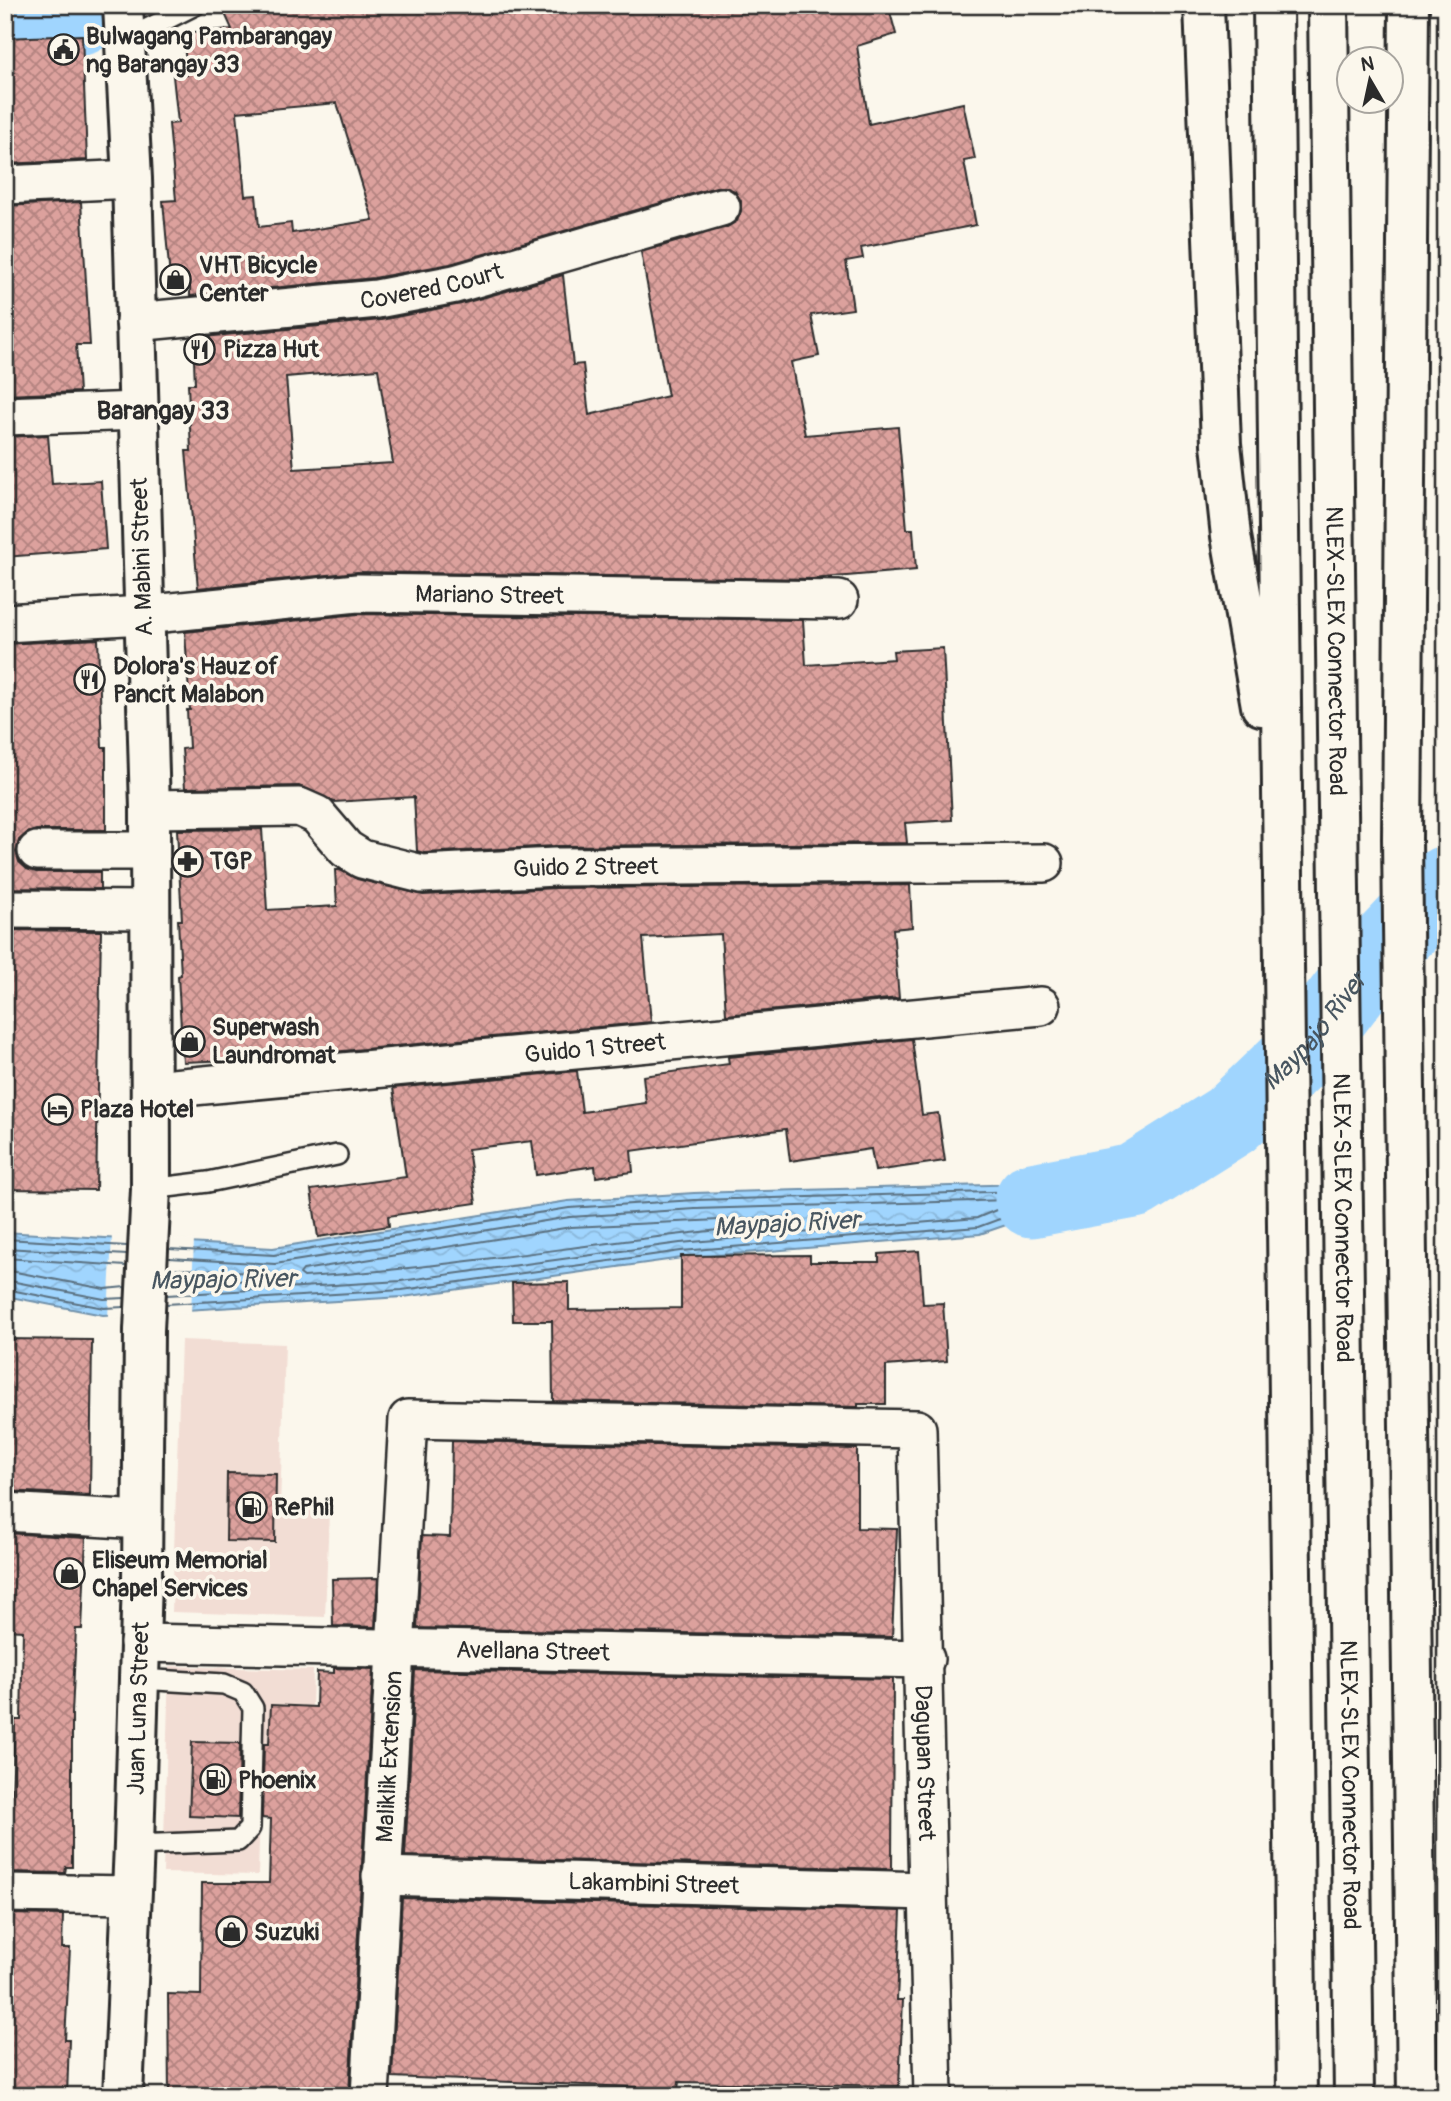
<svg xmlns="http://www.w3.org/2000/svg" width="1451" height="2101" font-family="Pangolin,sans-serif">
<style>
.built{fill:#f2ddd4}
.water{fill:url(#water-waves);stroke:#7191aa;stroke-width:2}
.pier{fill:#fbf7ec}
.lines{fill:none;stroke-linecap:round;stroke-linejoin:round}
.shore{stroke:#5a6f7f;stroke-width:2}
.river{stroke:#a0d5fe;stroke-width:75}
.building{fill:url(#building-cross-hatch);stroke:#2b2b2b;stroke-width:2;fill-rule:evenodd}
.service-casing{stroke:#2b2b2b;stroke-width:24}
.minor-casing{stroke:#2b2b2b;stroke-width:42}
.secondary-casing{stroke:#2b2b2b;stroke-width:44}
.motorway-casing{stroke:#2b2b2b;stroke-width:44}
.service{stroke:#fbf7ec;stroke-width:19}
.minor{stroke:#fbf7ec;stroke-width:37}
.secondary{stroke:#fbf7ec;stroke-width:38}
.motorway{stroke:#fbf7ec;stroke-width:38}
.labels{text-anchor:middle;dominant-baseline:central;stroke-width:7;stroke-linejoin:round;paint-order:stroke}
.poi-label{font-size:24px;font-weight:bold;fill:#2b2b2b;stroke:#fbf7ec;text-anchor:start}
.street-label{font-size:24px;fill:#2b2b2b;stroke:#fbf7ec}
.neighbourhood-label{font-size:26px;font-weight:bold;fill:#2b2b2b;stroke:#fbf7ec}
.water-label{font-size:26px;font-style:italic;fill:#485660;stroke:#fbf7ec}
</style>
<defs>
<pattern id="water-waves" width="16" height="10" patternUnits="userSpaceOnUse" patternTransform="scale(1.75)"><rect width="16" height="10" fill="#a0d5fe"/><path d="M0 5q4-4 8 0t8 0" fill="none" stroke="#8ab7da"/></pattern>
<pattern id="building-cross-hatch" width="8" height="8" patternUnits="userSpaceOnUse" patternTransform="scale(1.75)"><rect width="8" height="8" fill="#dca19d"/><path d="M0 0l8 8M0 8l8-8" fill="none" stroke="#b38380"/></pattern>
</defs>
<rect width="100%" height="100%" fill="#fbf7ec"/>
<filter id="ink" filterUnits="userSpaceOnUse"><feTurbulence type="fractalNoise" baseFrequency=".0143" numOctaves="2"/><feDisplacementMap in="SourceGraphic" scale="14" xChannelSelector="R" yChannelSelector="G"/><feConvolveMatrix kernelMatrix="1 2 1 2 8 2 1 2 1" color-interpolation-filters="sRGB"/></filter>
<g filter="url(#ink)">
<path class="built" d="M181,1340l104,4 -5,165 49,3 -4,105 -153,-5z
M169,1666l144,4 -3,108 -49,-1 -3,98 -95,-2z"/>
<path class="water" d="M1134,1181l-154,53 -298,24 -279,39 -300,18 -98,-19v-64l268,16 295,-47 126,-8z"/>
<path class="pier" d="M112,1235l82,5 -3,73 -83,5z"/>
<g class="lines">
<path class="shore" d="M782,1217l3,3 -3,4c-160,13 -318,43 -478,53l-4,-3 3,-4 268,-43z
M5,1239l122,7
M5,1248l122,7
M5,1258l121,8
M5,1270l100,19 20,-2
M5,1280l99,19 21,-1
M167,1285l84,-5 3,-3 -3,-4 -83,-5
M5,1289l99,19 20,-1
M167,1295l234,-14 279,-38 297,-25 36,-15 -4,-3 -314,9 -125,8 -295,47 -106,-6
M166,1304l236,-14 279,-39 297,-24 92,-34 -4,-3 -371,10 -126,8 -295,47 -105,-6"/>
<g class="river">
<path d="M5,20l76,-2"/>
<path id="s1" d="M1032,1200l102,-19 97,-61 76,-73 66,-87 73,-77"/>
</g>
</g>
<path class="building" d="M221,5h667l8,29 -39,12 12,78 94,-21 12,56 -11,2 12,64 -115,23 2,10 -17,3 7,48 -42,6 8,41 -28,6 14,73 93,-8 9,102h6l3,41 -104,9 -455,-7 -159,16 -12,-137h5l-3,-67h7l-2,-46 188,-18 80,-16 102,-29 10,90 10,-1 6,51 79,-19 -27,-144 86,-25 10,-6 4,-10v-10l-6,-10 -10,-4h-9l-266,77 -76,14 -184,18v-9l-19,2 -8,-88 13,-1 -7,-76 9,-1 -5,-47 14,-1 -4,-42 49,-4zM337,103l36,117 -81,13 -1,-10 -32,4 -3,-32 -11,1 -8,-84zM378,369l15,94 -99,6 -8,-92z
M82,35l5,125 -82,4v-126z
M81,202l9,143h-14l3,47 -74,3v-189z
M48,435l4,49 49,-3 5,68 -101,8v-120z
M358,614l445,6 3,45 88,-6 -1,-8 50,-3 9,172 -47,3 2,20 -352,3 -131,7 -7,-2 -3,-54 -80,5 -35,-16 -114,2 -3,-39 7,-1 -2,-38h3l-5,-78z
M98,639l4,108h4v83h-70l-9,3 -8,7 -3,12 3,10 8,7 9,3h64v17l-95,-1v-244z
M262,829l5,81 70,-4 -2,-36h5l17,9 66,16 133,-7 354,-3 2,42 -19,2 6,69 -173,17 -5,-81 -78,4 8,84 -393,37 -75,3 -5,-86 3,-1 -3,-55h4l-5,-90z
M5,930l96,1 -5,259 -91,-1z
M912,1039l10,76 16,-2 7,48 -70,10 -4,-22 -81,12 -4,-32 -155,22 2,21 -37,5 -1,-11 -59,9 -4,-34 -64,8 8,54 -88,13 1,10 -71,11 -7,-47 95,-13 -13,-89 184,-17 5,41 64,-9 -3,-27 86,-12 -1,-7z
M919,1251l4,53 20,-1 4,58 -61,5v38h-28v3l-305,-6 -1,-80h-39l-1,-38 57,-1v28l112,-2v-52l129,-1v7h69v-8z
M5,1339l87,1 -2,155 -85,-4z
M452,1441l405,8v79l40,1 -5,108 -475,-9 5,-92 28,1z
M227,1473l49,1 -1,68 -49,-1z
M5,1533l81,5 -4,91h-6l-4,85v153h-6l-1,6 -60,-1v-76h7l3,-76h6l2,-89 -18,-1z
M378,1578l-3,49 -42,-1 -1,-47z
M334,1668l39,1 -24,424 -120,-2v5h-60l-1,-102 33,1 1,-112h67l2,-64 -9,-1 2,-74h5l2,-39 45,2 1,-35 17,1z
M415,1670l478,9 -1,190 -487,-13z
M192,1742l48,1 -2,75 -49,-2z
M402,1898l499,13 -4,89h6l-4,86 -220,-4 -1,7 -286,-12z
M5,1914l58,1 -1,33h8l-5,92h4l-2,56h-62z"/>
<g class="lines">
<defs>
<path id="service" d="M125,40l70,-35
M151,1189l57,-7 129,-27
M134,1845l104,-4 12,-13 3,-120 -10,-16 -19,-8 -85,-5"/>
<g id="minor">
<path d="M5,185l127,-6"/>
<path id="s2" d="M135,322l242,-23 78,-15 266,-77"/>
<path d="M5,416l133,-5"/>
<path id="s3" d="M5,623l138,-8 214,-22 482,7"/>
<path id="s4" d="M150,809l149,-2 18,8 29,34 16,10 60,15 133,-7 489,-4"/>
<path d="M37,851h111"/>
<path d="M5,909l145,1"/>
<path id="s5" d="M151,1090l890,-84"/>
<path d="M5,1512l137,8"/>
<path id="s6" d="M139,1643l786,16"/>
<path id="s7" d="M381,1876l547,15"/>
<path d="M5,1893l126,2"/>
<path id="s8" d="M370,2096l38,-677 509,10 16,667"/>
</g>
<g id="secondary">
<path id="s9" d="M123,2096l11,-251 8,-266 2,-249 7,-141 -1,-380 -18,-630 -9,-174"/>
</g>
<g id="motorway">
<path d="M1204,5l17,439 10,92 30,170"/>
<path d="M1273,5l24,2091"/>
<path id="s10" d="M1328,5l26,2091"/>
<path d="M1409,5l-7,834 15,1257"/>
</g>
</defs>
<use href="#service" class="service-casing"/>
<use href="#minor" class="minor-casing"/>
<use href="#secondary" class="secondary-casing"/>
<use href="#motorway" class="motorway-casing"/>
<use href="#service" class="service"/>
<use href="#minor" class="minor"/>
<use href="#secondary" class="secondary"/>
<use href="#motorway" class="motorway"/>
</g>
</g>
<defs>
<symbol id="civic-ring" viewBox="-11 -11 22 22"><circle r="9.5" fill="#fbf7ec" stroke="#2b2b2b" stroke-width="1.5"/><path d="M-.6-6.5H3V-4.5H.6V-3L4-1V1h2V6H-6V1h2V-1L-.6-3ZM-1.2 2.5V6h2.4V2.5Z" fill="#2b2b2b"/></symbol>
<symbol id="shop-ring" viewBox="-11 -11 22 22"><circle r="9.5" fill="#fbf7ec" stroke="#2b2b2b" stroke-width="1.5"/><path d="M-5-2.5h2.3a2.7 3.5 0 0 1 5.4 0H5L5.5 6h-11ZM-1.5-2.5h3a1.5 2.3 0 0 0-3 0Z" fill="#2b2b2b"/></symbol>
<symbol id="restaurant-ring" viewBox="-11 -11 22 22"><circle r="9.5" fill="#fbf7ec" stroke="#2b2b2b" stroke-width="1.5"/><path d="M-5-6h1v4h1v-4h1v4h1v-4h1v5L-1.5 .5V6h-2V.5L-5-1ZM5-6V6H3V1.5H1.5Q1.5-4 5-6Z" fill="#2b2b2b"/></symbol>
<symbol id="pharmacy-ring" viewBox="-11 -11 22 22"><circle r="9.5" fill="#fbf7ec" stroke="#2b2b2b" stroke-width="1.5"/><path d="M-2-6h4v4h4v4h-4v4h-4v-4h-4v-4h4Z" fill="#2b2b2b"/></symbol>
<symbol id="hotel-ring" viewBox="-11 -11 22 22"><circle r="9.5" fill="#fbf7ec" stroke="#2b2b2b" stroke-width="1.5"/><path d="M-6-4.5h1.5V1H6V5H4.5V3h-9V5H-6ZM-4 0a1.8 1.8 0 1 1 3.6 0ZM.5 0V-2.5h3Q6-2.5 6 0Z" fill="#2b2b2b"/></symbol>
<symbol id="fuel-ring" viewBox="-11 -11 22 22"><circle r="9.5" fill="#fbf7ec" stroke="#2b2b2b" stroke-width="1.5"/><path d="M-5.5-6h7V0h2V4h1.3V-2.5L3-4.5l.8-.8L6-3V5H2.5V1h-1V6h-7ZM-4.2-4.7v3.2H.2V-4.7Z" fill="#2b2b2b"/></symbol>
</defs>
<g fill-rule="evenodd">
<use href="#civic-ring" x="46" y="32" width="35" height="35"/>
<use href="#shop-ring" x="158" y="262" width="35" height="35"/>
<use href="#restaurant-ring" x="182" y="332" width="35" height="35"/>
<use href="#restaurant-ring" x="72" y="662" width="35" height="35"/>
<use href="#pharmacy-ring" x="170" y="844" width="35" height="35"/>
<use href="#shop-ring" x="172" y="1024" width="35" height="35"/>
<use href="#hotel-ring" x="40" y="1092" width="35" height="35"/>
<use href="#fuel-ring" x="234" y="1490" width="35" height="35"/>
<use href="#shop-ring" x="52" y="1556" width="35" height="35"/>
<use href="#fuel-ring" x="198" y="1762" width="35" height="35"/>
<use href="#shop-ring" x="214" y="1914" width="35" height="35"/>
</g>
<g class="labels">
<g class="poi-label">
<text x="86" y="36">Bulwagang Pambarangay<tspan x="86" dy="28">ng Barangay 33</tspan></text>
<text x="199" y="265">VHT Bicycle<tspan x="199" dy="28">Center</tspan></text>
<text x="223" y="349">Pizza Hut</text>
<text x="113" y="666">Dolora's Hauz of<tspan x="113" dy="28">Pancit Malabon</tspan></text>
<text x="210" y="861">TGP</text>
<text x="212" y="1027">Superwash<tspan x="212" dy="28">Laundromat</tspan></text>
<text x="80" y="1109">Plaza Hotel</text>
<text x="274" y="1507">RePhil</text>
<text x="92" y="1560">Eliseum Memorial<tspan x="92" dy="28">Chapel Services</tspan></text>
<text x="238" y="1780">Phoenix</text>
<text x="254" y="1932">Suzuki</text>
</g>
<g class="street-label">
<text stroke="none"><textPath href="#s2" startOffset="299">Covered Court</textPath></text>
<text transform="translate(142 557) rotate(-92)">A. Mabini Street</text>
<text stroke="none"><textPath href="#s3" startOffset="486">Mariano Street</textPath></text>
<text stroke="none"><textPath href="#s10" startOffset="646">NLEX-SLEX Connector Road</textPath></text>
<text stroke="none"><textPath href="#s4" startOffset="458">Guido 2 Street</textPath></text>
<text stroke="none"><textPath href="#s5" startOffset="446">Guido 1 Street</textPath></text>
<text stroke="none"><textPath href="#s10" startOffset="1213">NLEX-SLEX Connector Road</textPath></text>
<text stroke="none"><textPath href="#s6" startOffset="394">Avellana Street</textPath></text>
<text stroke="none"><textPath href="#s9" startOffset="388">Juan Luna Street</textPath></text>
<text stroke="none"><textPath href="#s8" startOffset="340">Maliklik Extension</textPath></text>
<text stroke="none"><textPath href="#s8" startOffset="1521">Dagupan Street</textPath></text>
<text stroke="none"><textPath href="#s10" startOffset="1780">NLEX-SLEX Connector Road</textPath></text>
<text stroke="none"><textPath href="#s7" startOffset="273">Lakambini Street</textPath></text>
</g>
<g class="neighbourhood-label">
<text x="163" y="411">Barangay 33</text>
</g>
<g class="water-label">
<text stroke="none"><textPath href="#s1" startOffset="341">Maypajo River</textPath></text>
<text transform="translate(787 1224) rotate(-3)">Maypajo River</text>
<text transform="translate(223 1280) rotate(-1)">Maypajo River</text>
</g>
</g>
<rect width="1451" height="2101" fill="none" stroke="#fbf7ec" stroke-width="28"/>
<rect x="14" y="14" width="1423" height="2073" fill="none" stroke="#2b2b2b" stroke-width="2.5" filter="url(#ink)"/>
<g transform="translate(1370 80) rotate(351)"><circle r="33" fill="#fbf7ec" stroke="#a8a59f" stroke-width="2"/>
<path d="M0-5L12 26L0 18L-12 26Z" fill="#2b2b2b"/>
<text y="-10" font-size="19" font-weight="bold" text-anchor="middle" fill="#2b2b2b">N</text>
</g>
</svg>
